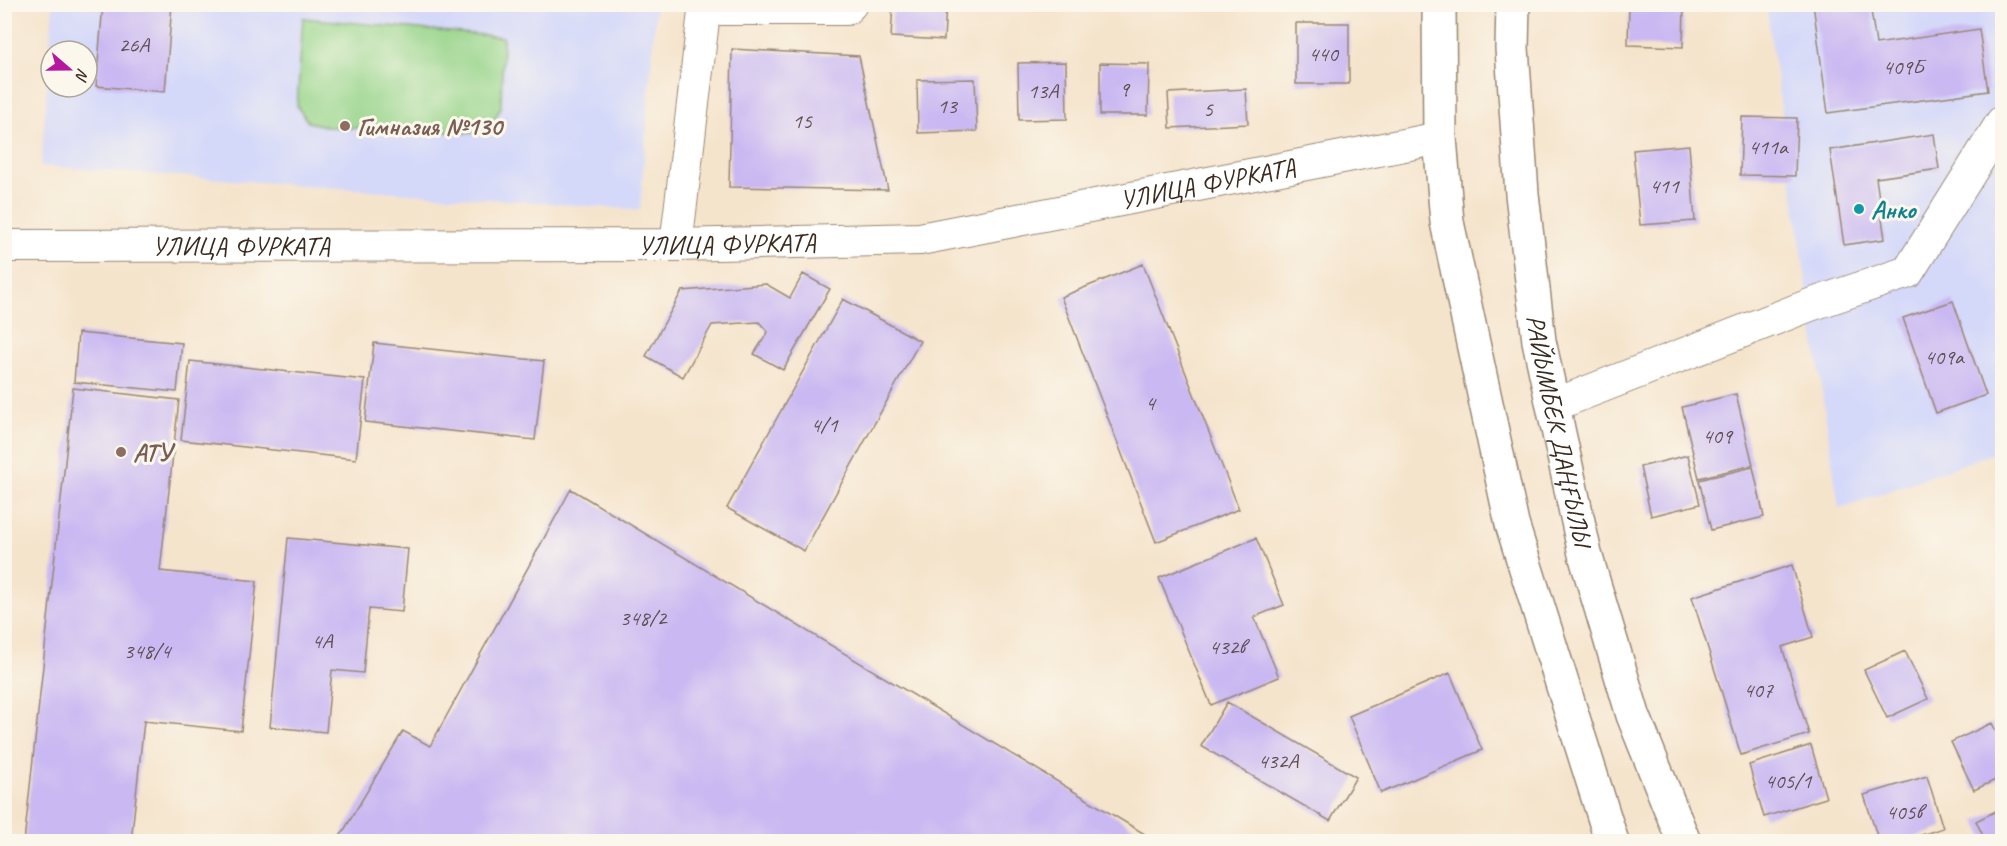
<svg xmlns="http://www.w3.org/2000/svg" width="2007" height="846" font-family="Caveat,sans-serif">
<style>
.built{fill:#d4d8f9;fill-rule:evenodd}
.green{fill:#96d489;stroke:#687f54;stroke-width:1.5}
.building{fill:#c9b8f2}
.lines{fill:none;stroke-linecap:round;stroke-linejoin:round}
.minor-casing{stroke:#988775;stroke-width:34}
.major-casing{stroke:#988775;stroke-width:36}
.minor{stroke:#fff;stroke-width:32}
.major{stroke:#fff;stroke-width:33}
.education-dot{fill:#8d6e63;stroke:#fbf7ec;stroke-width:2}
.culture-dot{fill:#0f9aa8;stroke:#fbf7ec;stroke-width:2}
.labels{text-anchor:middle;dominant-baseline:central;stroke-width:6;stroke-linejoin:round;paint-order:stroke}
.number-label{font-size:22px;fill:#5e4e53}
.education-label{font-size:26px;font-weight:bold;fill:#785e54;stroke:#fbf7ec;text-anchor:start}
.street-label{font-size:26px;fill:#3b2a1e;stroke:#fbf7ec}
.culture-label{font-size:26px;font-weight:bold;fill:#0d838f;stroke:#fbf7ec;text-anchor:start}
</style>
<rect width="100%" height="100%" fill="#fbf7ec"/>
<filter id="ink" filterUnits="userSpaceOnUse"><feTurbulence type="fractalNoise" baseFrequency=".0167" numOctaves="2"/><feDisplacementMap in="SourceGraphic" scale="12" xChannelSelector="R" yChannelSelector="G"/><feConvolveMatrix kernelMatrix="1 2 1 2 8 2 1 2 1" color-interpolation-filters="sRGB"/></filter>
<filter id="wash" filterUnits="userSpaceOnUse"><feTurbulence type="fractalNoise" baseFrequency=".008" numOctaves="4" result="noise"/><feDisplacementMap in="SourceGraphic" scale="24" xChannelSelector="R" yChannelSelector="G"/><feGaussianBlur stdDeviation="1.35" result="paint"/><feColorMatrix in="noise" values="0 0 0 0 0 0 0 0 0 0 0 0 0 0 0 0 0 1.4 0 .05"/><feComposite in="paint" operator="in"/></filter>
<g filter="url(#wash)">
<rect width="100%" height="100%" fill="#f5e4cc"/>
<path class="built" d="M53,5h603l-16,205 -599,-44zM51,51h36v36h-36z
M1766,5h236v445l-163,59z"/>
<path class="green" d="M303,18l200,19 -2,71 -11,18 -15,7 -146,-6 -21,-5 -11,-16z"/>
<g id="blocks">
<path class="building" d="M103,4h69l-7,88 -69,-6z
M893,4h53l-2,36 -53,-3z
M1629,4h55l-1,43 -55,-2z
M1813,4h57l6,40 103,-15 9,62 -160,22z
M1296,23h53v61h-53z
M732,49l127,7 29,134 -159,-3z
M1066,62l1,57 -48,1 -1,-57z
M1100,63l49,1 -1,51h-48z
M975,79l2,52 -59,2 -1,-53z
M1246,89l2,35 -78,4 -2,-35z
M1742,117l55,1 -2,58 -55,-1z
M1934,134l5,35 -63,9 9,61 -41,6 -14,-95z
M1689,145l6,76 -55,4 -7,-75z
M1143,264l96,245 -83,33 -95,-245z
M803,274l27,15 -47,81 -29,-16 14,-22 -9,-10 -47,3 -29,52 -37,-21 36,-65 84,-7 24,14z
M843,299l77,42 -116,210 -77,-43z
M1953,301l33,94 -50,18 -33,-95z
M78,333l104,10 -5,49 -103,-10z
M374,343l170,18 -9,79 -170,-18z
M190,361l175,19 -9,79 -175,-19z
M73,388l106,12 -19,171 97,10 -16,150 -97,-10 -13,121h-107z
M1736,394l17,71 -54,13 -17,-71z
M1688,455l12,49 -49,12 -11,-49z
M1753,467l11,50 -53,13 -12,-50z
M571,489l587,353h-821l66,-111 27,15z
M288,538l120,11 -6,63 -33,-3 -6,64 -31,-3 -6,62 -56,-5z
M1256,538l28,67 -30,12 25,60 -68,28 -52,-127z
M1792,565l21,72 -31,10 27,87 -68,21 -49,-158z
M1905,651l23,48 -41,19 -23,-48z
M1450,673l32,77 -101,43 -32,-77z
M1227,702l129,75 -26,44 -129,-75z
M1992,723l10,21v33l-28,13 -23,-48z
M1811,745l15,53 -62,19 -15,-52z
M1927,776l16,52 -43,14h-21l-15,-47z
M2002,808v34h-16l-10,-21z"/>
</g>
</g>
<g filter="url(#ink)">
<use href="#blocks" fill-opacity="0" stroke="#988775" stroke-width="1.5"/>
<g class="lines">
<defs>
<g id="minor">
<path d="M705,9h141l5,-5"/>
<path d="M676,245l29,-241"/>
<path id="s1" d="M4,246l672,-1 244,-6 520,-101"/>
<path d="M1554,405l256,-100 98,-33 94,-150"/>
</g>
<g id="major">
<path d="M1439,4l1,134 7,84 65,302 100,318"/>
<path id="s2" d="M1513,4l-1,44 10,146 17,147 46,213 48,161 51,127"/>
</g>
</defs>
<use href="#minor" class="minor-casing"/>
<use href="#major" class="major-casing"/>
<use href="#minor" class="minor"/>
<use href="#major" class="major"/>
</g>
</g>
<g class="education-dot">
<circle cx="345" cy="126" r="6"/>
<circle cx="121" cy="452" r="6"/>
</g>
<circle class="culture-dot" cx="1859" cy="209" r="6"/>
<g class="labels">
<g class="number-label">
<text x="134" y="45">26А</text>
<text x="1323" y="54">440</text>
<text x="1903" y="67">409Б</text>
<text x="1124" y="89">9</text>
<text x="1043" y="91">13А</text>
<text x="947" y="106">13</text>
<text x="1208" y="109">5</text>
<text x="802" y="121">15</text>
<text x="1768" y="147">411а</text>
<text x="1664" y="186">411</text>
<text x="1944" y="357">409а</text>
<text x="1150" y="403">4</text>
<text x="824" y="425">4/1</text>
<text x="1717" y="436">409</text>
<text x="643" y="618">348/2</text>
<text x="322" y="641">4А</text>
<text x="1227" y="647">432в</text>
<text x="147" y="651">348/4</text>
<text x="1758" y="690">407</text>
<text x="1278" y="761">432А</text>
<text x="1788" y="781">405/1</text>
<text x="1904" y="812">405в</text>
</g>
<g class="education-label">
<text x="357" y="126">Гимназия №130</text>
<text x="133" y="452">АТУ</text>
</g>
<g class="street-label">
<text stroke="none"><textPath href="#s1" startOffset="1209">УЛИЦА ФУРКАТА</textPath></text>
<text stroke="none"><textPath href="#s1" startOffset="723">УЛИЦА ФУРКАТА</textPath></text>
<text stroke="none"><textPath href="#s1" startOffset="237">УЛИЦА ФУРКАТА</textPath></text>
<text stroke="none"><textPath href="#s2" startOffset="430">РАЙЫМБЕК ДАҢҒЫЛЫ</textPath></text>
</g>
<g class="culture-label">
<text x="1871" y="209">Анко</text>
</g>
</g>
<rect width="2007" height="846" fill="none" stroke="#fbf7ec" stroke-width="24"/>
<g transform="translate(69 69) rotate(110)"><circle r="28" fill="#fbf7ec" stroke="#aea59a" stroke-width="1.5"/>
<path d="M0-4.5L10 22L0 15L-10 22Z" fill="#b5179e"/>
<text y="-9" font-size="16" font-weight="bold" text-anchor="middle" fill="#3b2a1e">N</text>
</g>
</svg>
